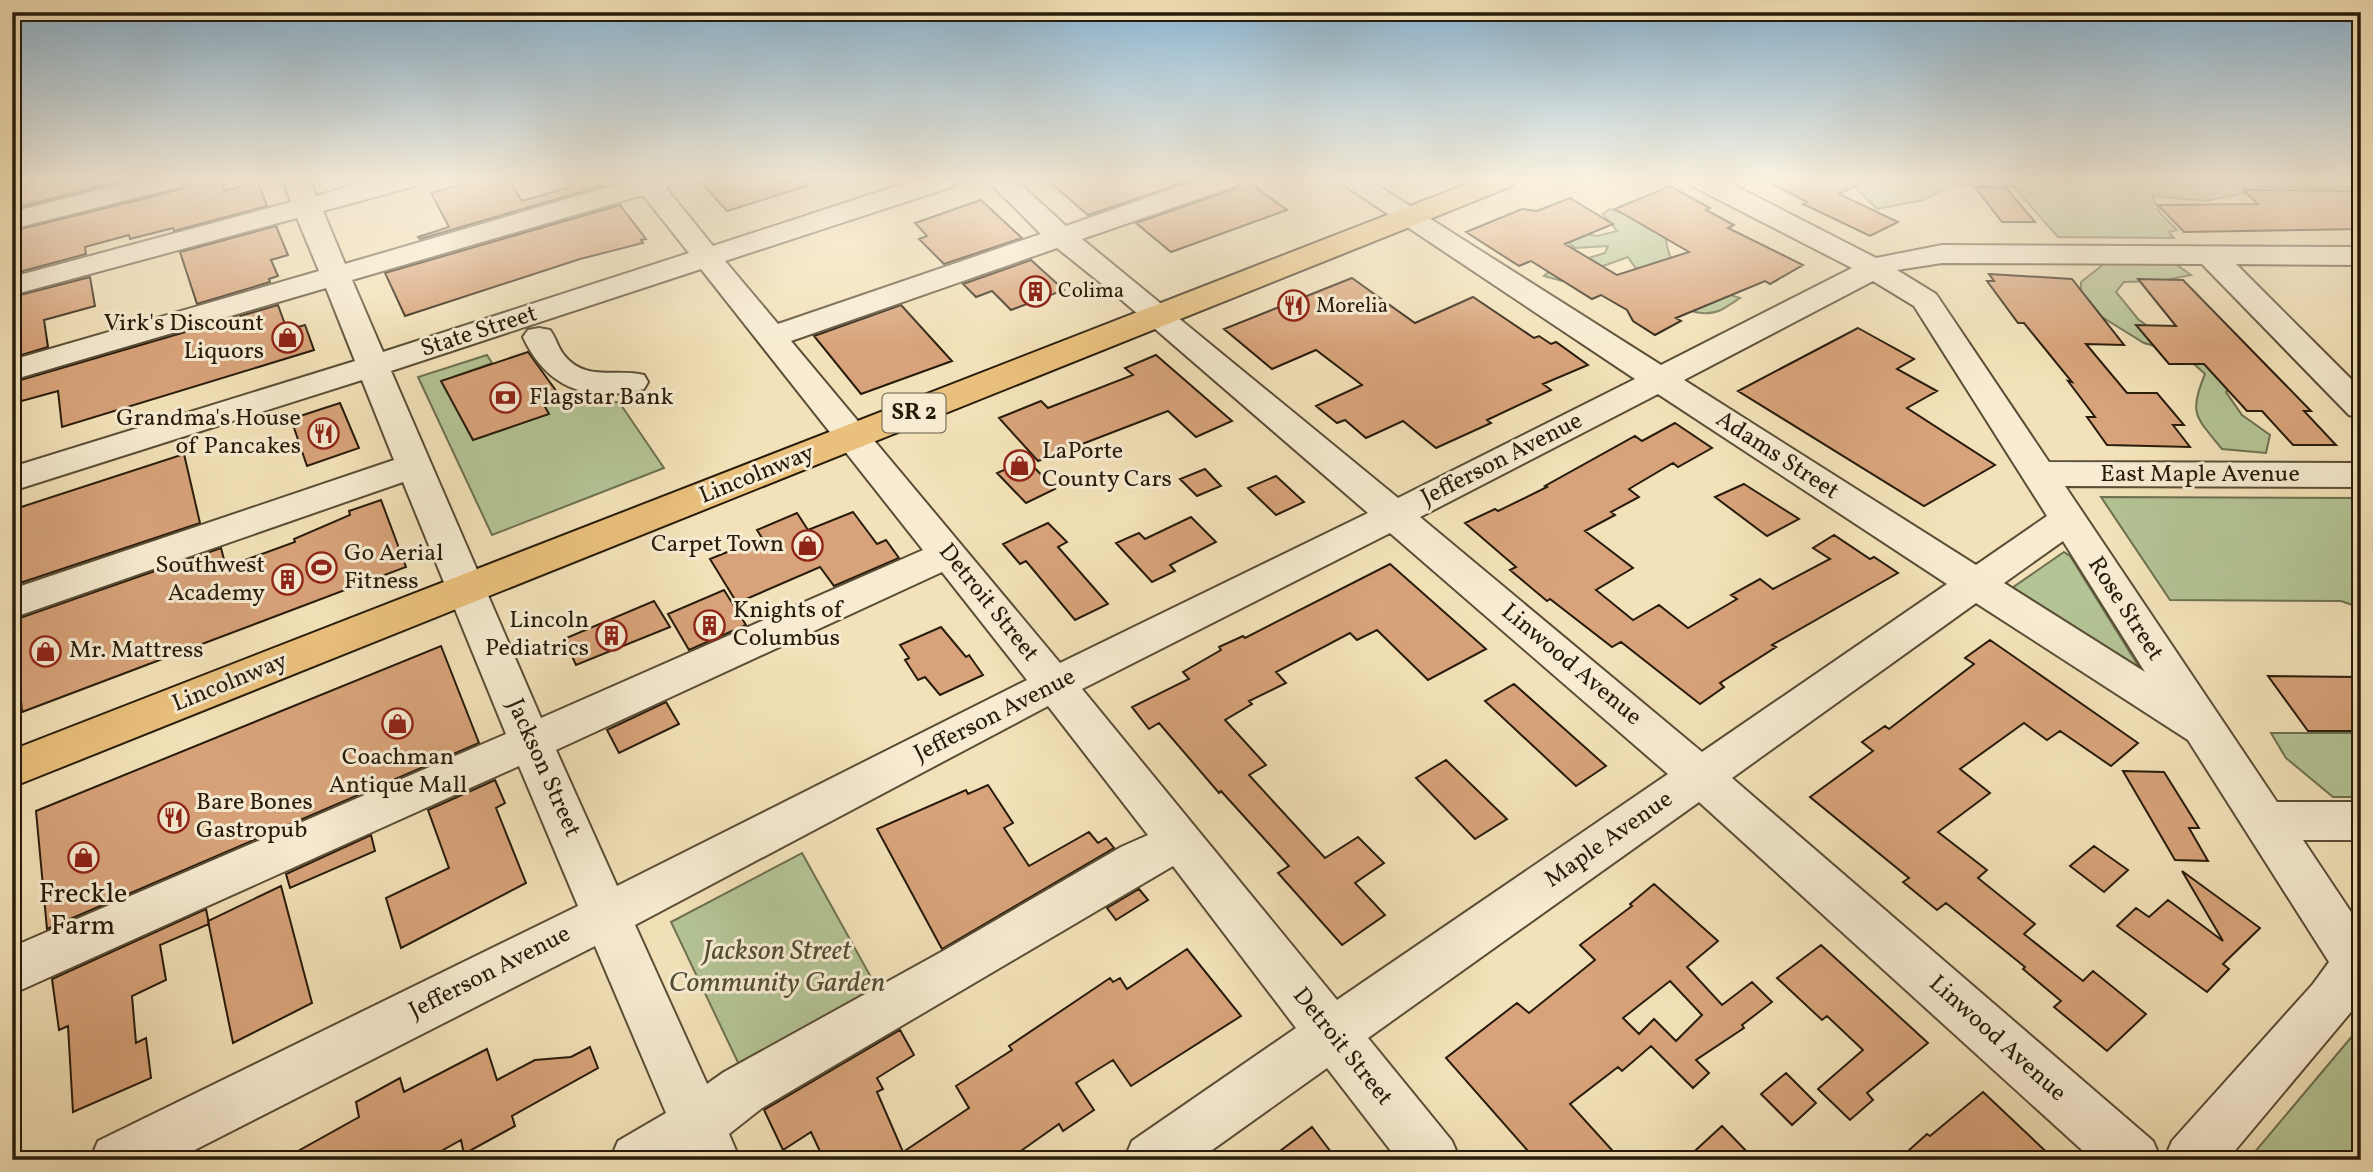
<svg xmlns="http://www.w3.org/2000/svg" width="2373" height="1172" font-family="Vollkorn,serif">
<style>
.green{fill:#b4c495;stroke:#6e7050;stroke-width:2}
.building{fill:#d8a37a;stroke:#271b0b;stroke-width:2;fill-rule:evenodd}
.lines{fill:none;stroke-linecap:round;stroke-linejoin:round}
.minor-casing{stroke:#5a4d36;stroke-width:4}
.major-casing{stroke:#271b0b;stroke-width:4}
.minor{fill:#f7ecd2;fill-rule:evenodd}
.major{fill:#eac17c;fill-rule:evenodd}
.labels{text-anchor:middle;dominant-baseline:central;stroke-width:6;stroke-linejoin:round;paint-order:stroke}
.far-poi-label{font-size:21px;fill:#271b0b;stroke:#f7ecd2;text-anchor:start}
.shield{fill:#f7ecd2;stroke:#655a47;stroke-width:2}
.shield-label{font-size:23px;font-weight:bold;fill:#271b0b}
.poi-label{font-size:24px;fill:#271b0b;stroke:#f7ecd2;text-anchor:start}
.street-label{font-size:24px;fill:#271b0b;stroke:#f7ecd2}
.near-poi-label{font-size:28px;fill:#271b0b;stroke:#f7ecd2}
.near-park-label{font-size:28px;font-style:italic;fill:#514e34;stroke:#f7ecd2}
</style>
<rect width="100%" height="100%" fill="#f3e2b9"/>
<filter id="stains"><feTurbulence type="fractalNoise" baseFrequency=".00286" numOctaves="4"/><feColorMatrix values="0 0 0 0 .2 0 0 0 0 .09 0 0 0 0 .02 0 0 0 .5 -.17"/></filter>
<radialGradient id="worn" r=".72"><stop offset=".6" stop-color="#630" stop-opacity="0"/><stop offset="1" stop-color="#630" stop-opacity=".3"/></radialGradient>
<path class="green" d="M1855,180h506v8l-100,-1 -3,3 -52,11 -54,-5 8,17 17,17 -8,2 5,6 -116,-1 -44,-50 -60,-3 -31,16 -46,9 -26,-26z
M1610,209l55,21c3,53 32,54 75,68 -6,4 -13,9 -19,12 -33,15 -77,-27 -93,-53l-66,24 -18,-5 8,-7 53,-16 3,-7 -33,2 -13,-11 5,-6 30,5 20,-5 -14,-17z
M2171,261l20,14 -30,6 -37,1 -8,10 22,27 31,23 37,14 26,30 -6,6 16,23 28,20 -4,18 -44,-4c-26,-32 -34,-35 -17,-75l-22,-20 -39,-11 -63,-39v-22l23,-18z
M487,355l5,8 -50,18 31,59 75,-26 -4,-9 34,-10 6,9 35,-2 45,66 -172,67 -74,-158z
M2101,497l260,1v110l-20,-7 -171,-1z
M2064,552l6,4 74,119 -135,-85z
M2271,733h90v64h-28l-47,-39z
M802,853l80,144 -138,78 -73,-153z
M2361,1032v128h-113l106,-126z"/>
<path class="building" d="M41,180h84l-113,29v-21z
M187,180h36l1,11 34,-9 9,24 -93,25 -1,-3 -43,11 -1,-4 -44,12 1,7 -74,20v-43l171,-42z
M478,180h31l13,21 48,-14 -5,-7h33l4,6 -182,53 -2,-2 31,-10 -18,-34z
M699,180h107l1,6 -80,25z
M1047,180h134l8,1 -101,34z
M1764,180h102l-27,14 59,28 -28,14 -67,-32 4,-2z
M1241,181h6l40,29 -116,42 -35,-29 101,-35z
M1670,186l40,22 -4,2 28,15 -6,3 75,37 -33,19 -5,-3 -89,37 5,3 -26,14 -22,-14 -6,-11 -26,-15 -9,4 -61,-38 -12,5 -53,-34 56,-23 15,2 33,-13 43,26 -48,20 52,31 72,-23 -74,-43z
M1975,187l31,1 29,34h-33z
M2243,190l118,1v38l-177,3 -26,-27 100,-1z
M981,200l41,38 -78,26 -25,-25 8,-3 -12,-13z
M620,205l26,34 -5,1 2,3 -63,16 -175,57 -20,-43z
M276,226l12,29 -17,5 7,16 -9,3 1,3 -73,22 -17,-52z
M1031,260l33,30 -53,20 -19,-19 -16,6 -13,-13z
M1989,274l83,5 52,66 -38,-1 41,49h30l27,32h-11l17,22 -83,-2 -20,-28h8l-27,-36 4,1 -48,-59h-6l-31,-42h7z
M90,277l5,29 -51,14 4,27 -33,10 -3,-60z
M1352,278l63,45 58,-26 61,41 5,-2 12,8 5,-2 32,23 -45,19 8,6 -64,30 4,3 -55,25 -33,-27 -37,17 -21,-18 -8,3 -21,-17 46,-21 -46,-35 -44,19 -48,-40z
M2138,279l45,1 128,131h-7l32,34h-43l-31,-34h-15l-43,-47h-35l-33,-39 40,1z
M278,305l9,25 18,-5 9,25 -252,77 -4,-36 -40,11 -1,-21z
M901,305l51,56 -91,33 -47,-58z
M1858,328l56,31 -17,10 40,22 -30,17 88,57 -71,41 -186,-115z
M528,352l34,47 -18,6 5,9 -76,26 -32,-59z
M1156,355l76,66 -36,16 -28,-26 -130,50 -39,-43 42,-17 7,7 85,-33 -8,-7z
M340,403l19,45 -52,18 -16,-47z
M1675,423l37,25 -34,19 -5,-4 -44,26 10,8 -28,15 4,3 -30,16 48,37 -37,22 37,30 26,-15 29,23 49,-29 -6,-4 29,-16 13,10 57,-30 -17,-11 21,-13 36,24 4,-2 24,16 -126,72 4,2 -56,36 4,4 -24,17 -79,-62 -9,5 -62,-48 -3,2 -37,-31 6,-3 -51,-44 30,-14 3,2 49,-24 -2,-1 90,-50 7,5z
M184,454l16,69 -186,62 -2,-75z
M1027,460l28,29 -29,14 -29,-30z
M1205,469l16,17 -24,10 -17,-17z
M1276,476l28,26 -28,13 -28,-27z
M1744,484l55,35 -32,17 -52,-39z
M381,500l25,67 -384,145 -8,-92 207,-72 5,19 69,-25 -1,-3 56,-24 -1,-4z
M853,512l24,32 9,-4 13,18 -65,28 -14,-19 -83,36 -27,-44 52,-21 -5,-8 40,-17 11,17z
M1191,517l25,25 -46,23 5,6 -23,11 -36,-39 23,-10 6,6z
M1048,523l19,19 -9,5 50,57 -33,16 -49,-59 -6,3 -17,-20z
M1390,564l96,85 -58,31 -51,-50 -20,10 -7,-7 -74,39 10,11 -37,18 3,3 -27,16 41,45 -17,10 76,83 33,-21 26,26 -29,20 30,32 -43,30 -64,-72 11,-7 -68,-75 -2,2 -60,-70 -10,6 -17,-22 57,-28 -6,-7 38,-22 -2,-3 24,-11 2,2z
M724,590l22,35 -57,25 -21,-36z
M654,601l16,26 -94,38 -12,-26z
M941,627l25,30 3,-2 14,20 -43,20 -15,-18 -7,3 -13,-20 4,-2 -9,-13z
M1990,640l148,103 -27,23 -51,-35 -13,9 -23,-17 -64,46 30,24 -52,39 49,38 -9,8 57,46 -11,10 59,47 10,-10 53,43 -39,37 -53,-44 7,-6 -38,-32 2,-2 -79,-64 -9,7 -34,-28 6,-4 -99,-81 63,-46 -11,-9 23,-16 4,3 85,-65 -9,-6z
M441,646l38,97 -432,186 -11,-118z
M2268,676l93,1v54h-53z
M1514,684l92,82 -30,20 -91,-85z
M666,702l13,22 -60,29 -12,-23z
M1446,760l61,59 -32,20 -59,-61z
M2123,771l41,1 35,56h-10l19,33 -33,-1z
M495,780l10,23 -9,5 30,75 -125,65 -15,-50 63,-30 -21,-58z
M988,785l25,38 -9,5 25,38 60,-34 9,11 8,-5 8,10 -172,101 -65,-120 89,-39 2,4z
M371,835l4,16 -85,37 -4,-14z
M2094,846l34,24 -24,22 -34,-26z
M2182,871l78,57 -37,36 6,5 -22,23 -90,-66 19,-18 13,9 19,-17 55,41z
M1654,884l64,57 -31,26 35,38 30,-23 20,20 -30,23 2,3 -48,32 13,13 -16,15 -42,-42 -29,25 -4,-4 -48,37 51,56h-85l-90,-102 71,-55 12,10 66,-53 -15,-15 52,-39 -2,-2zM1670,981l32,34 -26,26 -22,-22 -15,15 -16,-16z
M281,886l31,117 -79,40 -25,-122z
M1139,889l9,11 -32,20 -9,-12z
M206,909l3,15 -49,21 6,35 -34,16 4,47 10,-5 5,40 -78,34 -5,-86 -9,4 -7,-51z
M1821,945l107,98 -61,50 6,7 -23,20 -32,-31 45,-39 -36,-34 -5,4 -45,-42z
M1187,949l54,67 -110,70 -18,-26 -37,23 18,27 -31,21 -4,-7 -51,36h-184l-13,-28 -28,18 -19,-40 136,-80 14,25 -37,23 6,11 -6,3 26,60 66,-44 -13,-22 56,-36 -3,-4 101,-68 3,4 7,-4 7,11z
M590,1047l8,21 -86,48 3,10 -51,28 -3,-14 -36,20h-143l77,-43 -3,-15 44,-24 4,14 83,-43 10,31 38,-20 36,-3z
M1786,1073l30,30 -24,22 -31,-31z
M1983,1092l72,68h-157l29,-26 3,2z
M1722,1126l33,34h-70z
M1312,1127l25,33h-69z"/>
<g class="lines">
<defs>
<path id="minor" d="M138,180h47l-3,6 -170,43v-17z
M283,180h27l6,16 56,-16h46l-3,6 -92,25 22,53 287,-84h45l-11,8 47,58 202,-66h42l-3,6 -229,75 53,63 263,-90 -54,-54h29l50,46 132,-46h41l-3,6 -154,53 316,259 237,-119 -298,-199h32l292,185 191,-97 -160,-82 -3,-6h35l152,78 66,-13 419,2v18l-125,-1 125,125v29l-12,-3 -147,-151 -260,-1 -45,7 39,24 113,168 312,1v24l-296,-1 212,316h84v38h-58l58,87v73l-134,160h-63l8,-19 141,-157 16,-22 -141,-222 -212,-137 -244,175 421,363 8,19h-68l-394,-358 -331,236 84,103 8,19h-62l-71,-92 -129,92h-74l8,-19 164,-113 -123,-162 -411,242 -33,26 11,26h-130l8,-19 48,-28 -71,-167 -420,214h-85l8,-19 480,-235 -59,-140 -507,228v-47l494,-213 -103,-252 -391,136v-29l382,-129 -32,-80 -350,111v-24l343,-106 -29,-73 -314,92v-20l307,-89 -22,-53 -285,77v-18l279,-75zM643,195l46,58 -306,99 -31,-72zM1057,248l60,48 251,217 -308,150 -269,-322zM701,269l222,281 -382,168 -150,-347zM1873,281l41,25 133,210 -71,49 -292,-185zM1658,394l289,190 -245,168 -282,-235zM1390,533l278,241 -331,226 -255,-311zM2063,541l82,131 -141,-89zM942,572l85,108 -410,206 -61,-136zM1048,706l100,129 -27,12 -178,104 -219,121 -17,12 -72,-159z
M539,328l11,2c6,8 8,18 14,25 21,27 52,13 80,20l4,7 -4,7c-55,14 -97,0 -121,-52l5,-7z"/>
<path id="major" d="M1477,180h38l-3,6 -1500,601v-37z"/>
</defs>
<use href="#minor" class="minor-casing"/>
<use href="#major" class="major-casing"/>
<use href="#minor" class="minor"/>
<use href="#major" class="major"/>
</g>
<linearGradient id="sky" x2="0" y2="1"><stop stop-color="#8bb7d6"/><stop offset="0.52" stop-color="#faf2e0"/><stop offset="1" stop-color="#faf2e0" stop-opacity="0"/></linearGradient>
<rect width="2373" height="345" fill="url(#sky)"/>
<defs>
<symbol id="building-ring" viewBox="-11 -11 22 22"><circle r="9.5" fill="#f7ecd2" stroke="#8f2418" stroke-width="1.5"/><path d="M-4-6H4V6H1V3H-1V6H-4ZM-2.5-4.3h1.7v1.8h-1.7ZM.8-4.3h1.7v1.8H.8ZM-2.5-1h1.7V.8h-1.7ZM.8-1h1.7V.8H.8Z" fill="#8f2418"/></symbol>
<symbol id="restaurant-ring" viewBox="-11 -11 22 22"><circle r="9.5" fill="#f7ecd2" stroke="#8f2418" stroke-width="1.5"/><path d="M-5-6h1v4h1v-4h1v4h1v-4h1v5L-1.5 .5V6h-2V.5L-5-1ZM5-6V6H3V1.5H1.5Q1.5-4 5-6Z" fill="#8f2418"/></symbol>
<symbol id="shop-ring" viewBox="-11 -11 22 22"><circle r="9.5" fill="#f7ecd2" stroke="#8f2418" stroke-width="1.5"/><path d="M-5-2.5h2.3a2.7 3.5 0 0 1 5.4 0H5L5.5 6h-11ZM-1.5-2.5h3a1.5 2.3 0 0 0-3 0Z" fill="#8f2418"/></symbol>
<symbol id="bank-ring" viewBox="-11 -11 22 22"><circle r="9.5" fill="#f7ecd2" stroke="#8f2418" stroke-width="1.5"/><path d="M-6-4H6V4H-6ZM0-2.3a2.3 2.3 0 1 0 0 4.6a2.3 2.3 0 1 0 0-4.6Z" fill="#8f2418"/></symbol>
<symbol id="stadium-ring" viewBox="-11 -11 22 22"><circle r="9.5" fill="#f7ecd2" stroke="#8f2418" stroke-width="1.5"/><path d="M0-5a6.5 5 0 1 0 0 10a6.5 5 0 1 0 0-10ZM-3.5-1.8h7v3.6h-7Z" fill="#8f2418"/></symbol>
</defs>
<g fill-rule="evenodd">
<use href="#building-ring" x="1018" y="274" width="35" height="35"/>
<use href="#restaurant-ring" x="1276" y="288" width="35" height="35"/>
<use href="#shop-ring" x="270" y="320" width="35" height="35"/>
<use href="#bank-ring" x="488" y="380" width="35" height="35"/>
<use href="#restaurant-ring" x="306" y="416" width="35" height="35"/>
<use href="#shop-ring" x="1002" y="448" width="35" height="35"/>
<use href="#shop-ring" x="790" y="528" width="35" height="35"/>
<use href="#stadium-ring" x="304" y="550" width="35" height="35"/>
<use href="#building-ring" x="270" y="562" width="35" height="35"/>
<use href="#building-ring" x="692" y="608" width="35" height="35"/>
<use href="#building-ring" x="594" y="618" width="35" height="35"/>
<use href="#shop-ring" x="28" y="634" width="35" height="35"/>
<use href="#shop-ring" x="380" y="706" width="35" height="35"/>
<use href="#restaurant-ring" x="156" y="800" width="35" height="35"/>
<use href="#shop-ring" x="66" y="840" width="35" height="35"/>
</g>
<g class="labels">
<g class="far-poi-label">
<text x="1058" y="291">Colima</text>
<text x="1316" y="306">Morelia</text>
</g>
<rect class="shield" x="882.5" y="393.5" width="63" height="39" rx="5"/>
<g class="shield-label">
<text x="914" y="413">SR 2</text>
</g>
<g class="poi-label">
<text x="264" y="324" text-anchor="end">Virk's Discount<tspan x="264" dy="28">Liquors</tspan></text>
<text x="529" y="398">Flagstar Bank</text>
<text x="301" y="419" text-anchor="end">Grandma's House<tspan x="301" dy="28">of Pancakes</tspan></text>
<text x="1042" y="452">LaPorte<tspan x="1042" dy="28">County Cars</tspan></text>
<text x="784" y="545" text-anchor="end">Carpet Town</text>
<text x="344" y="554">Go Aerial<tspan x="344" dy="28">Fitness</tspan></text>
<text x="265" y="566" text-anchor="end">Southwest<tspan x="265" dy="28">Academy</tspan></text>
<text x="733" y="611">Knights of<tspan x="733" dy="28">Columbus</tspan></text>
<text x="589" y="621" text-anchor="end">Lincoln<tspan x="589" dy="28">Pediatrics</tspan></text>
<text x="69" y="651">Mr. Mattress</text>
<text x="398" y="758" text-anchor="middle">Coachman<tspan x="398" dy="28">Antique Mall</tspan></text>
<text x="196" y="803">Bare Bones<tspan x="196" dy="28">Gastropub</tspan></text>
</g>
<g class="street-label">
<text transform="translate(479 332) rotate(-18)">State Street</text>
<text transform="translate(1777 456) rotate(33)">Adams Street</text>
<text transform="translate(1502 460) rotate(-27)">Jefferson Avenue</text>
<text transform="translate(757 475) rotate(-22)">Lincolnway</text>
<text x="2200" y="475">East Maple Avenue</text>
<text transform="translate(988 603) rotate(51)">Detroit Street</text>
<text transform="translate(2125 609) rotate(57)">Rose Street</text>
<text transform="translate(1571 665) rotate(40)">Linwood Avenue</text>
<text transform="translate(230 683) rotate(-22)">Lincolnway</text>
<text transform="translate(995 716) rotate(-27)">Jefferson Avenue</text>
<text transform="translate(543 768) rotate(66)">Jackson Street</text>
<text transform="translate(1609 840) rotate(-35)">Maple Avenue</text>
<text transform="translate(490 973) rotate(-27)">Jefferson Avenue</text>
<text transform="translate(1997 1039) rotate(42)">Linwood Avenue</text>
<text transform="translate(1342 1047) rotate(51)">Detroit Street</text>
</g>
<g class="near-poi-label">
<text x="83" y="894">Freckle<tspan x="83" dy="32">Farm</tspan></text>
</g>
<g class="near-park-label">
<text x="777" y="951">Jackson Street<tspan x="777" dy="32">Community Garden</tspan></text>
</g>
</g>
<rect width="2373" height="1172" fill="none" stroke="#f3e2b9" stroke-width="42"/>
<rect x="14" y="14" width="2345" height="1144" fill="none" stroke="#271b0b" stroke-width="3.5"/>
<rect x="21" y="21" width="2331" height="1130" fill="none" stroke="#271b0b" stroke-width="2"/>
<rect width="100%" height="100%" filter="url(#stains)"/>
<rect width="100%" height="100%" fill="url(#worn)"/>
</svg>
